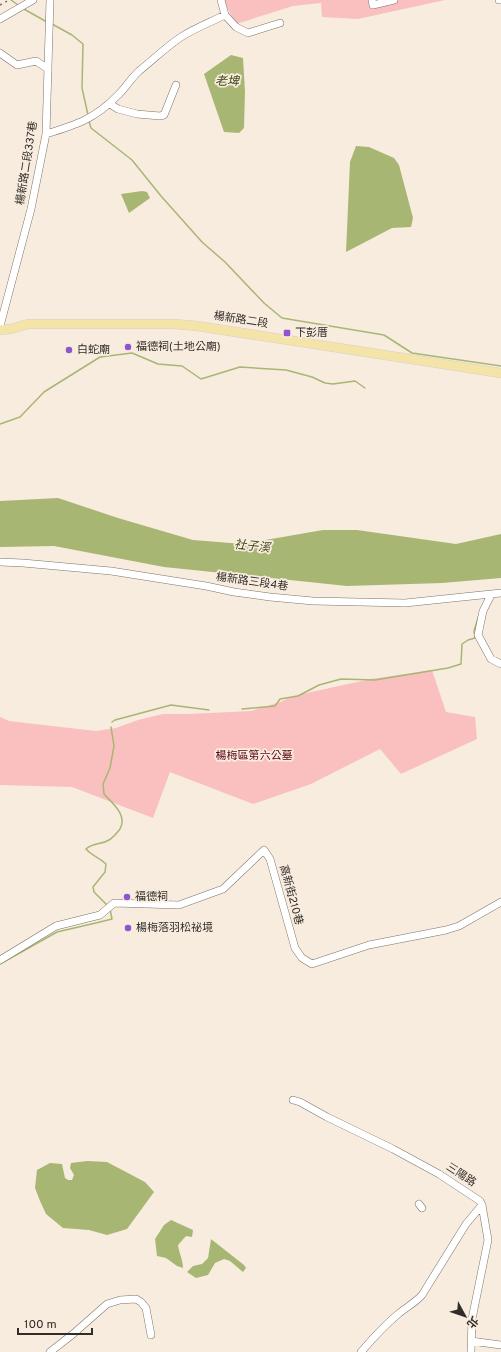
<svg xmlns="http://www.w3.org/2000/svg" width="501" height="1352" font-family="Overpass,'Noto Sans TC',sans-serif">
<style>
.green{fill:#fac0c0}
.water{fill:#a8b673}
.lines{fill:none;stroke-linecap:round;stroke-linejoin:round}
.stream{stroke:#a8b673;stroke-width:1.5}
.minor-casing{stroke:#7d7368;stroke-width:8}
.major-casing{stroke:#d1d1cf;stroke-width:10}
.minor{stroke:#fff;stroke-width:7}
.major{stroke:#f5e4a8;stroke-width:9}
.rail{stroke:#736c64;stroke-width:1.5;stroke-dasharray:2 4;stroke-linecap:butt}
.poi-dot{fill:#8f55cc;stroke:#f8ecdf;stroke-width:1.5}
.labels{text-anchor:middle;dominant-baseline:central;stroke-width:3.5;stroke-linejoin:round;paint-order:stroke}
.street-label{font-size:11px;fill:#302c27;stroke:#f8ecdf}
.poi-label{font-size:11px;fill:#302c27;stroke:#f8ecdf;text-anchor:start}
.park-label{font-size:11px;fill:#5a0013;stroke:#f8ecdf}
.water-label{font-size:12px;font-style:italic;fill:#404917;stroke:#f8ecdf}
</style>
<rect width="100%" height="100%" fill="#f8ecdf"/>
<path class="green" d="M223,0h222l-87,19 -36,-2 -1,-14 -28,3 -57,18z
M432,670l14,42 29,5 2,22 -76,35 -21,-25 -69,35 -58,20 -83,-32 -17,46 -81,-31 -72,-2v-68l9,4 87,10 20,-3 22,-8 25,-6h25l63,-3 29,-9 13,-6 78,-17z"/>
<path class="water" d="M231,55l12,3 2,34 -1,36 -5,5 -15,-1 -20,-58z
M356,146l13,1 25,11 5,7 14,53 -2,9 -19,1 -46,24 4,-90z
M142,191l5,1 3,6 -21,15 -8,-19z
M58,498l60,20 75,22 50,4 80,-14h34l99,14 45,-10v44l-59,5 -95,3 -183,-19 -110,-21 -54,1v-46z
M87,1161l20,1 38,20 9,10 -27,37 -20,6 -18,-5 -26,-2 -17,-14 -6,-13 -5,-13 2,-18 13,-7 12,1 3,14 3,2h4l2,-5 -4,-7 1,-5z
M171,1220l22,10 -1,7 -6,-1 -8,9c1,8 5,15 5,23l-6,-2 -11,-8 -9,-2 -2,-17 9,-14z
M211,1239l33,26 2,3 -3,4 -13,-11 -6,-2 -9,4 -7,12 -12,3 -9,-6 6,-6 9,-2 6,-6z"/>
<g class="lines">
<path class="stream" d="M11,0l7,5
M22,8l25,14
M52,24l20,11 11,9 -1,44 6,27
M89,121l2,7 41,32 29,36 41,46 23,20 39,41 18,15 102,17 28,18 89,13
M0,424l20,-7 24,-25 56,-35 32,-4 26,11 24,2 19,13 39,-12 46,3 26,7 13,6 8,1 22,-3 10,7
M242,709l33,-3 5,-7 18,-3 21,-11 22,-6 34,1 73,-12 13,-4 1,-20 6,-4 7,-2 -1,-7 5,-16
M112,722l3,-2 56,-15 38,5
M108,906l-14,-14 -1,-5 12,-15 1,-8c-7,-7 -14,-8 -20,-15 8,-7 15,-4 23,-9 5,-3 8,-7 11,-11 8,-14 -8,-26 -16,-35l-1,-10 7,-16 4,-22 -3,-19
M0,964l57,-32 43,-10 12,-3 -2,-10"/>
<defs>
<path id="minor" d="M221,0l4,15
M372,0l1,5 21,-5
M499,0h2
M0,19l33,-19
M0,53l17,12 19,-4 12,8
M110,104l8,5 19,5 23,2 4,-1 12,-30
M46,134c29,-9 49,-15 71,-38 8,-7 14,-18 22,-25 14,-11 27,-24 42,-34 14,-9 30,-15 44,-22l11,12 12,6 32,-10
M0,326l31,-117 15,-75 4,-134
M0,562l23,1 88,8 95,15 28,6 36,5 43,4 92,2 96,-10
M491,595l-8,16 -5,24 13,24 10,5
M0,960l56,-34 44,-11 14,-12 65,2 44,-16 41,-39 6,9 25,89 7,10 10,6 57,-19 77,-15 13,-4 42,-24
M293,1100l7,2 27,15 66,32 46,25 41,27 2,4 6,35 -16,79 -1,33
M419,1204l3,4
M471,1341l30,4
M50,1352l23,-18 34,-30 13,-4 16,-1 5,3 5,6 5,27
M361,1352c12,-14 23,-26 36,-37 8,-7 18,-12 25,-20l44,-71 16,-19"/>
<path id="major" d="M0,330l11,-1 17,-5h146l23,2 304,47"/>
</defs>
<use href="#minor" class="minor-casing"/>
<use href="#major" class="major-casing"/>
<use href="#minor" class="minor"/>
<use href="#major" class="major"/>
<path class="rail" d="M0,5l9,-5"/>
</g>
<g class="poi-dot">
<rect x="283" y="329" width="8" height="8" rx="2"/>
<circle cx="128" cy="347" r="4"/>
<circle cx="69" cy="350" r="4"/>
<circle cx="127" cy="897" r="4"/>
<circle cx="128" cy="928" r="4"/>
</g>
<g class="labels">
<g class="street-label">
<text transform="translate(27 163) rotate(-81)">楊新路二段337巷</text>
<text transform="translate(241 320) rotate(9)">楊新路二段</text>
<text transform="translate(252 582) rotate(8)">楊新路三段4巷</text>
<text transform="translate(291 895) rotate(75)">高新街210巷</text>
<text transform="translate(461 1175) rotate(33)">三陽路</text>
</g>
<g class="poi-label">
<text x="295" y="333">下彭厝</text>
<text x="136" y="347">福德祠(土地公廟)</text>
<text x="77" y="350">白蛇廟</text>
<text x="135" y="897">福德祠</text>
<text x="136" y="928">楊梅落羽松祕境</text>
</g>
<g class="park-label">
<text x="254" y="756">楊梅區第六公墓</text>
</g>
<g class="water-label">
<text x="227" y="82">老埤</text>
<text transform="translate(252 547) rotate(6)">社子溪</text>
</g>
</g>
<g transform="translate(465 1316) rotate(130)" stroke="#f8ecdf" stroke-width="3" paint-order="stroke">
<path d="M0-3L7 15L0 10L-7 15Z" fill="#302c27"/>
<text y="-6" font-size="11" font-weight="bold" text-anchor="middle" fill="#302c27">北</text>
</g>
<path d="M18 1328v6h74v-6" fill="none" stroke="#302c27" stroke-width="2"/>
<text x="24" y="1328" font-size="12" fill="#302c27" stroke="#f8ecdf" stroke-width="3" paint-order="stroke">100 m</text>
</svg>
